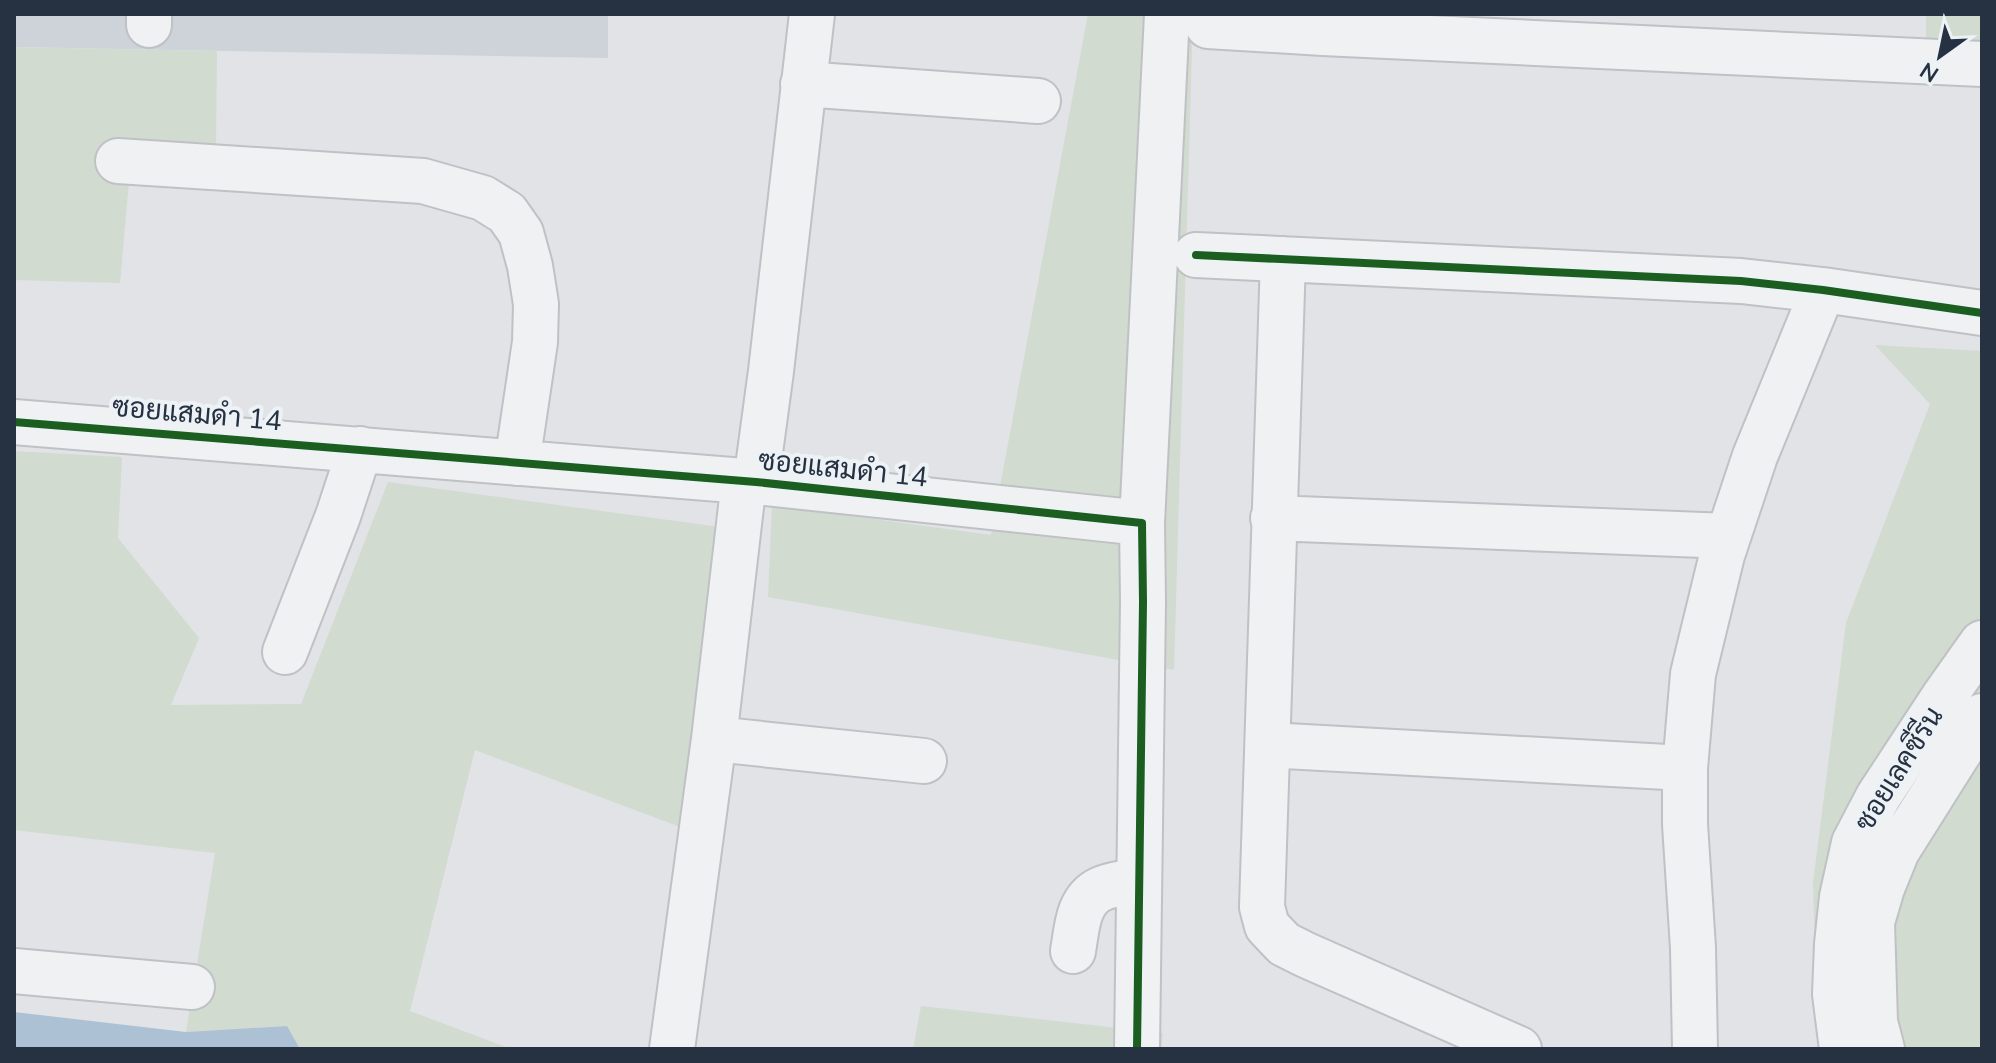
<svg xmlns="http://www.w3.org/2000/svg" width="1996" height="1063" font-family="'Nunito Sans',Sarabun,sans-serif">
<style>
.built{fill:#ced3da}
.green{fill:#d2dbd0}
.water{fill:#acc1d4}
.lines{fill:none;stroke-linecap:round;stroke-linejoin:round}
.minor-casing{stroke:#bfc1c4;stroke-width:48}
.minor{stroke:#f0f1f3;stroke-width:44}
.cycleway-casing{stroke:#edf2f6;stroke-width:13}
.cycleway{stroke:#1b5e20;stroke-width:8}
.labels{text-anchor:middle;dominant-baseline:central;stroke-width:8;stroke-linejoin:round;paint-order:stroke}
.street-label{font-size:28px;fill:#263141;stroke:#edf2f6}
</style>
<rect width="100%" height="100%" fill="#e1e3e6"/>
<path class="built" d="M14,14h594v44l-594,-11z"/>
<path class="green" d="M1088,14h105l-19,656 -406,-73 4,-92 219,30z
M1926,14h56v28l-56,2z
M14,47l203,4 -1,97 -84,-1 -12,136 -106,-3z
M1875,345l107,6v698h-164l-5,-166 33,-260 84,-219z
M14,451l108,6 -4,81 81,100 -28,67 130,-1 87,-222 332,45 -37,301 -208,-78 -65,261 101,38h-211l-14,-23 -100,6 29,-179 -201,-23z
M921,1006l242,27 -2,16h-248z"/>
<path class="water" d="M14,1012l172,20 101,-6 13,23h-286z"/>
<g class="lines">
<defs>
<path id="minor" d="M149,25v-11
M1208,26l115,7 659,31
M803,84l235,17
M118,161l305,20 60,17 24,15 14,20 9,33 6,38 -1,38 -18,121
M1196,255l545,26 82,9 159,23
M1283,259c-8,216 -13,432 -21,648l5,19 17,18 22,11 213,94
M14,422l742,60 386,41 1,79 -6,447
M756,482l15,-111 41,-357
M1273,518l455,18
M1142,523l25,-509
M285,652l53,-136 22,-67
M714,739l210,22
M1268,745l417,23
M1073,951c4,-22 4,-51 28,-62 11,-5 26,-6 38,-9
M14,971l178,16
M672,1049l42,-310 30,-258
M1695,1049l-2,-101 -8,-124v-56l8,-94 29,-119 33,-99 68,-166
M1842,1049l-7,-55 2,-50 5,-47 12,-54 24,-46 65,-99 39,-55
M1882,1049l-7,-27 -3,-100 10,-34 15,-37 85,-135"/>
</defs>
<use href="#minor" class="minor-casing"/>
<use href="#minor" class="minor"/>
<defs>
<path id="cycleway" d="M1196,255l545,26 82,9 159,23
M14,422l742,60 386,41 1,79 -6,447"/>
</defs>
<use href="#cycleway" class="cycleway-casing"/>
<use href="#cycleway" class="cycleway"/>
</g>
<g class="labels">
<g class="street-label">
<text transform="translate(197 414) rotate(5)">ซอยแสมดำ 14</text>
<text transform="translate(843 469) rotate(6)">ซอยแสมดำ 14</text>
<text transform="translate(1899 769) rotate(-58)">ซอยเลคซีรีน</text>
</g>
</g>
<rect width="1996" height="1063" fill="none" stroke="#263141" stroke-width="32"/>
<g transform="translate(1940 56) rotate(213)" stroke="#edf2f6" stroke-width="6" paint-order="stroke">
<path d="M0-6L14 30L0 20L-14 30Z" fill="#263141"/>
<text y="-12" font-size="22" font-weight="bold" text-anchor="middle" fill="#263141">N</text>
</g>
</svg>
